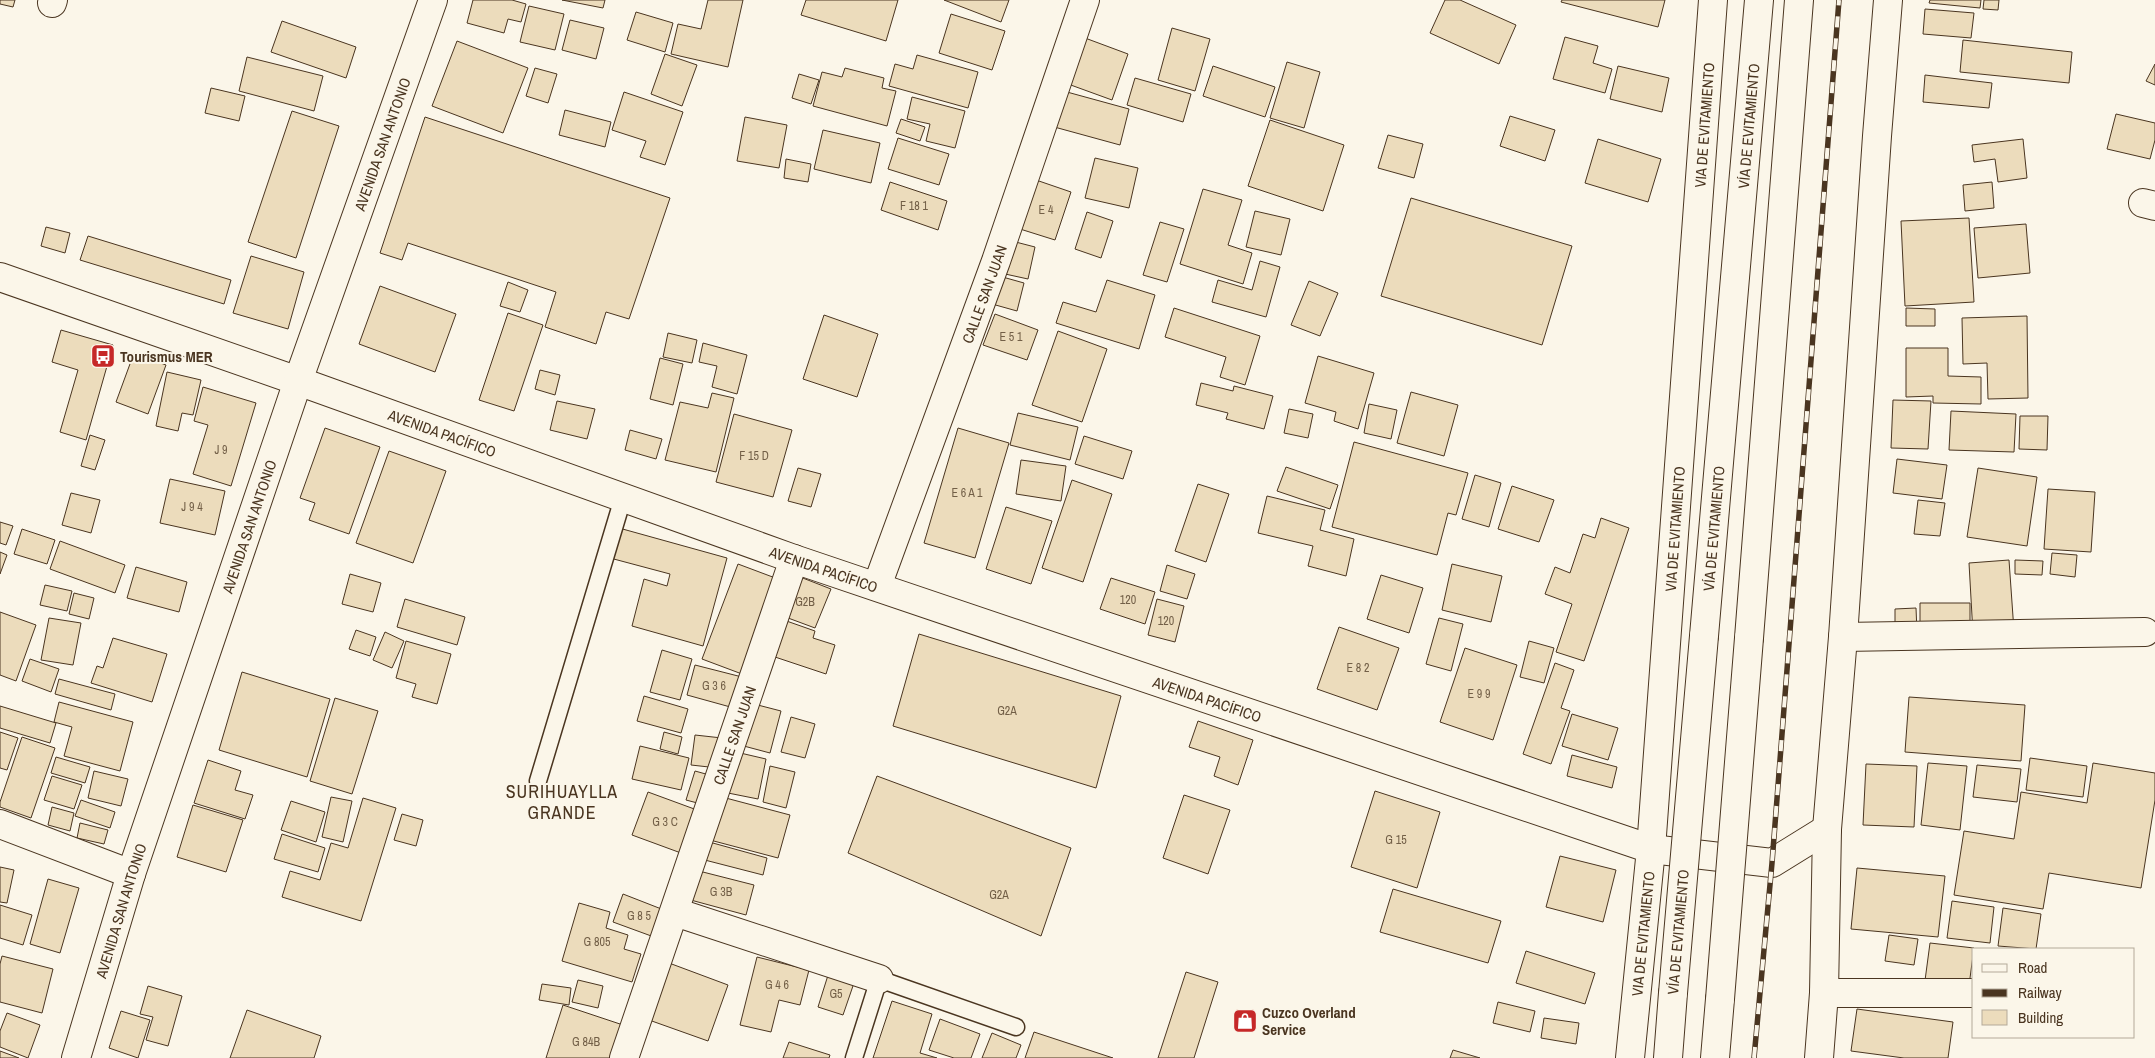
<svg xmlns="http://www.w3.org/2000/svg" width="2155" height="1058" font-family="'Archivo Narrow',sans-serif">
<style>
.building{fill:#ecdcbc;stroke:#4a3520}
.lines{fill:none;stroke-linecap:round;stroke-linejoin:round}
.lane-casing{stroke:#4a3520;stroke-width:19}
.street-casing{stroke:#4a3520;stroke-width:30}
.highway-casing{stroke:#4a3520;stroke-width:30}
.lane{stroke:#fbf6e9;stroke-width:16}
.street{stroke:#fbf6e9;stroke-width:28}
.highway{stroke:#fbf6e9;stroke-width:28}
.rail-casing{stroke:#4a3520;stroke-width:5.5}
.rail{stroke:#fbf6e9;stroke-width:4;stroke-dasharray:11;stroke-linecap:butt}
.highway-bridge-casing{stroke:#4a3520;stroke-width:30;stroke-linecap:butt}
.highway-bridge{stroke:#fbf6e9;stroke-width:28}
.labels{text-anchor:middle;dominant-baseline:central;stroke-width:4;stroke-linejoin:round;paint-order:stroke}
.number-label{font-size:12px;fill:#725f47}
.street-label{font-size:15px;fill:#4a3520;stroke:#fbf6e9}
.poi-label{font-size:15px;font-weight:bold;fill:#4a3520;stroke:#fbf6e9;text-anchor:start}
.quarter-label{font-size:18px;letter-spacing:1px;fill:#4a3520;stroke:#fbf6e9}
</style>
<rect width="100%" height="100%" fill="#fbf6e9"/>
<path class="building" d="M0,0h15l-2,7 -13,-3z
M473,0h39l14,4 -5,18 -13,-3 -4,14 -37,-10z
M562,0h43l-2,8z
M708,0h35l-15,67 -57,-13 7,-30 23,5z
M806,0h92l-12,41 -85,-26z
M944,0h65l-8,22z
M1445,0h15l56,25 -17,39 -69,-31z
M1562,0h103l-7,27 -97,-25z
M1930,0h51l-1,8 -51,-5z
M1984,0h15l-1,10 -15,-1z
M529,6l35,8 -9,36 -35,-8z
M1925,9l49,4 -3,25 -48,-4z
M636,12l37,11 -8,29 -38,-12z
M951,14l54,17 -13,39 -53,-17z
M570,20l34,8 -8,31 -34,-9z
M282,21l74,26 -10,31 -75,-26z
M1172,28l38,11 -15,52 -37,-11z
M1565,37l33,9 -5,17 19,6 -7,24 -52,-14z
M1085,38l43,16 -16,46 -44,-16z
M1963,40l109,12 -3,31 -109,-11z
M457,41l71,27 -25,65 -71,-27z
M665,54l32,11 -15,41 -31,-12z
M917,55l61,17 -10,36 -79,-22 6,-22 18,5z
M247,57l76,19 -9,35 -75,-20z
M1287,62l33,10 -16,56 -34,-10z
M2155,64v21l-9,-4z
M1213,66l62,21 -10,30 -62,-21z
M1618,66l51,12 -7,34 -52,-13z
M535,68l22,6 -9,29 -22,-7z
M845,68l39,10 -2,10 14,3 -9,35 -74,-20 9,-34 20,5z
M799,74l20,6 -8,24 -19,-6z
M1925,75l67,8 -3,25 -66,-6z
M1135,78l56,16 -8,28 -56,-17z
M211,88l34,8 -6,25 -34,-8z
M1056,89l73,20 -9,36 -73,-20z
M624,92l59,20 -18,53 -25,-8 6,-16 -34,-11z
M912,97l53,14 -10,37 -29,-7 4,-17 -23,-5z
M565,110l46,12 -6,25 -46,-12z
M292,111l47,15 -43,132 -48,-16z
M2116,114l39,9v17l-5,19 -43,-10z
M1510,116l45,14 -10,31 -45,-15z
M425,117l245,81 -41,121 -23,-7 -10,32 -51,-17 11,-35 -148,-49 -6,17 -22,-7z
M745,117l42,8 -8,43 -42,-7z
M901,119l24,8 -5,14 -24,-8z
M1270,120l74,25 -21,66 -75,-25z
M823,130l57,13 -9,40 -57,-14z
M1388,135l35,9 -9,34 -36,-10z
M898,138l51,16 -10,31 -51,-16z
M1598,139l63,20 -13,43 -63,-19z
M2023,139l4,39 -29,4 -3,-23 -21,3 -2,-17z
M1095,158l43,10 -9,40 -44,-10z
M786,159l25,5 -3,18 -24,-4z
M1036,180l35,12 -16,48 -35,-11z
M890,182l57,19 -9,29 -57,-20z
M1992,182l2,26 -29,3 -2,-26z
M1203,189l39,11 -14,45 24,8 -9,31 -63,-20z
M1411,198l161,48 -30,99 -161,-49z
M1255,211l35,8 -9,36 -35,-8z
M1087,212l26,9 -12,37 -26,-9z
M1969,218l5,84 -69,4 -4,-85z
M1160,222l24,7 -17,53 -24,-7z
M2026,224l4,49 -52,5 -4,-50z
M46,227l24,6 -5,20 -24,-7z
M88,236l143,44 -7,24 -144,-44z
M1004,239l31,8 -7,32 -32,-7z
M251,256l53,16 -16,57 -55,-16z
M1260,261l20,6 -14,50 -54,-15 6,-22 34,10z
M999,276l25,7 -7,28 -25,-7z
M1107,280l48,15 -16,54 -83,-26 7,-21 33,10z
M1309,281l29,12 -18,43 -29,-11z
M508,282l20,8 -8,22 -20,-6z
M380,286l76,28 -21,58 -76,-28z
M1174,308l86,28 -15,49 -25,-8 6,-20 -61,-20z
M1906,308l29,1v17h-29z
M508,313l35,12 -29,86 -35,-11z
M995,314l43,16 -11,30 -44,-15z
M824,315l54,19 -21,63 -54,-18z
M2027,316l1,82 -40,1 -1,-36 -24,1 -1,-46z
M61,330l52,15 -27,95 -26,-8 18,-62 -26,-8z
M1058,331l49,18 -25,73 -50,-17z
M668,333l29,7 -5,23 -29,-6z
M703,343l44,12 -10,39 -25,-7 5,-21 -18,-4z
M1906,348h42v28l33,1v27l-48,-1v-7l-27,1z
M134,353l32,12 -18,49 -32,-12z
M1318,356l56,17 -16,56 -24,-8 2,-9 -31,-9z
M660,358l23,6 -10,41 -23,-6z
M540,370l20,5 -5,20 -20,-6z
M167,372l34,8 -8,35 -11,-2 -4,18 -22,-5z
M1201,383l32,8 1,-5 39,10 -9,33 -38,-10 2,-6 -32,-8z
M203,387l53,16 -25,83 -38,-12 15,-49 -14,-4z
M1411,392l47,13 -14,51 -47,-13z
M712,393l22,5 -18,74 -51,-12 15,-58 28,6z
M1893,400l38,1 -3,48 -37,-1z
M557,401l38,8 -8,30 -37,-9z
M1369,404l28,6 -6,29 -27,-6z
M1289,409l24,5 -5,24 -24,-5z
M1951,411l65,3 -2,38 -65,-2z
M1018,413l60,14 -8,33 -60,-15z
M734,414l58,16 -19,67 -57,-15z
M2020,416h28l-1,34 -28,-1z
M325,428l55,19 -31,87 -40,-14 6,-17 -15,-5z
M958,428l51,15 -34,115 -51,-15z
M630,430l32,9 -6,20 -31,-9z
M90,435l15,5 -10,30 -14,-4z
M1084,436l48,15 -9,28 -48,-15z
M1354,442l114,31 -12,42 -8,-2 -11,42 -105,-28z
M389,451l57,20 -33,92 -57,-20z
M1897,459l50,6 -5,34 -49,-6z
M1021,460l45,6 -5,35 -45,-7z
M1286,467l52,18 -8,24 -53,-18z
M798,468l23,6 -10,33 -23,-6z
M1978,468l59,9 -10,69 -60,-9z
M1475,475l26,8 -12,44 -27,-8z
M170,479l55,12 -10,44 -55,-12z
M1072,480l40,14 -29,88 -41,-14z
M1198,484l31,10 -23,68 -31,-11z
M1512,486l42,14 -15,42 -41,-13z
M2048,489l47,3 -4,60 -47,-3z
M71,493l29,7 -9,33 -29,-8z
M1267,496l58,14 -5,20 34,9 -8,37 -38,-10 5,-20 -55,-13z
M1918,500l27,3 -5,33 -26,-2z
M1006,507l46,14 -21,63 -45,-15z
M1601,518l28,10 -45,133 -28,-9 16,-48 -27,-10 10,-27 15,6 13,-39 12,4z
M0,522l13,4 -7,19 -6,-2z
M619,528l108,30 -24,88 -71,-20 12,-47 23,7 3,-12 -60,-16z
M22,529l33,11 -8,24 -33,-10z
M60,541l65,24 -10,28 -65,-24z
M0,552l7,3 -7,19z
M2052,553l25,2 -2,22 -25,-3z
M2009,560l5,71 -41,3 -4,-71z
M2015,560l28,1 -1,14 -27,-1z
M738,564l40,15 -36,95 -40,-15z
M1452,564l50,12 -11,46 -49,-12z
M1167,565l28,9 -8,25 -27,-8z
M136,567l51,15 -8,30 -52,-14z
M350,574l31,9 -8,29 -31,-8z
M795,575l36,14 -16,39 -35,-13z
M1381,575l42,13 -14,45 -42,-14z
M1111,578l44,14 -10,32 -45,-15z
M45,585l27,6 -5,20 -27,-6z
M74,593l20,5 -5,21 -20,-5z
M405,599l60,18 -8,28 -60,-18z
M1157,599l27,7 -9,36 -27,-7z
M1920,603h50v28h-50z
M1916,608l1,24 -22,1v-24z
M0,612l36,13 -20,56 -16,-6z
M49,618l32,5 -8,42 -32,-5z
M778,618l37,13 -2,7 22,7 -9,29 -60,-20z
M1439,618l24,6 -12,47 -25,-7z
M1339,627l60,21 -22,62 -60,-21z
M356,630l20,7 -6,19 -21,-7z
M385,632l19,9 -12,27 -19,-8z
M919,634l202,62 -25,92 -203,-62z
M113,638l54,16 -15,48 -61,-19 6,-17 6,2z
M406,641l45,13 -14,50 -25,-7 4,-13 -20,-6z
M1529,641l25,7 -10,35 -24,-6z
M1465,648l52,17 -24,75 -53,-18z
M662,650l30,9 -12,41 -30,-8z
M30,659l29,10 -8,23 -29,-11z
M1555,663l19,7 -13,38 9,3 -19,53 -28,-10z
M695,665l47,12 -8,31 -47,-13z
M242,672l88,27 -23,78 -88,-27z
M59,679l56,15 -4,16 -56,-16z
M644,696l44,13 -7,24 -44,-12z
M1909,697l116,8 -4,56 -116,-9z
M335,698l43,13 -26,83 -42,-13z
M59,702l74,20 -13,49 -56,-15 8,-29 -18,-5z
M750,703l31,8 -11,42 -30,-8z
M0,706l56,17 -6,20 -50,-15z
M1572,714l46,14 -10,32 -46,-14z
M791,717l24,7 -10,34 -24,-6z
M1198,721l55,19 -15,45 -24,-9 6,-19 -31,-10z
M0,732l18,6 -11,32 -7,-2z
M664,732l18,5 -4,17 -18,-5z
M695,735l27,3 -4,30 -27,-3z
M22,737l33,11 -24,70 -31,-11v-5z
M640,746l49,12 -8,32 -49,-11z
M736,752l30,7 -8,40 -30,-6z
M1572,755l45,12 -5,21 -45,-12z
M56,757l34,10 -5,16 -34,-10z
M2030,758l57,8 -4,31 -57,-7z
M208,760l33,11 -6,19 18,5 -8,24 -51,-16z
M1928,763l39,3 -7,64 -39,-5z
M2093,763l62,10v27l-14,88 -92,-15 -6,36 -89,-14 10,-64 50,8 7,-47 66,11z
M1866,764l51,2 -3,61 -51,-2z
M1977,765l44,4 -4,33 -44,-5z
M770,766l25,6 -9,36 -23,-6z
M94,771l34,8 -7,27 -33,-8z
M695,771l18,5 -8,29 -19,-5z
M52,776l30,9 -8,24 -30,-9z
M877,776l194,72 -30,88 -193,-83z
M1375,791l65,21 -23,76 -66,-21z
M648,792l49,18 -16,43 -49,-18z
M1184,795l46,15 -22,64 -45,-16z
M331,797l21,4 -9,41 -21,-5z
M722,797l68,18 -12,43 -68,-18z
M363,798l33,10 -35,113 -79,-24 8,-26 30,9 11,-37 17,5z
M81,800l34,12 -5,16 -35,-12z
M291,801l34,11 -9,30 -35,-12z
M193,805l50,15 -17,52 -49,-15z
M52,807l22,6 -4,18 -22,-6z
M402,814l21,6 -7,26 -22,-6z
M80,823l28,7 -4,14 -27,-6z
M282,834l43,14 -7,24 -44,-13z
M702,840l65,18 -4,17 -66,-17z
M1560,856l56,14 -13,52 -57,-15z
M0,867l14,3 -7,33 -7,-1z
M1857,868l88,8 -7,61 -87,-8z
M695,870l59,15 -8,30 -59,-16z
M48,879l31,9 -19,65 -30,-9z
M1393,889l108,32 -13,42 -108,-31z
M623,894l41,16 -10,27 -41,-15z
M1952,901l42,6 -4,36 -43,-5z
M579,903l31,9 -4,16 22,7 -4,14 17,5 -9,28 -70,-21z
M0,905l32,10 -9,30 -23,-7z
M2003,908l38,6 -5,35 -38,-3z
M1889,935l29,4 -4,26 -29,-4z
M1930,943l44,5 -6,45 -44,-5z
M1526,951l69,22 -10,31 -69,-21z
M2,956l51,13 -11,44 -42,-11v-38z
M757,957l52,13 -9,35 -21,-5 -8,32 -31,-7z
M669,963l59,22 -20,56 -59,-21z
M829,972l26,8 -12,35 -25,-8z
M1186,972l32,10 -24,76h-36z
M578,980l25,6 -5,22 -26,-6z
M542,984l29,4 -2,17 -30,-5z
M148,986l34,10 -14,50 -22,-6 7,-23 -13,-3z
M892,1001l40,13 -12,39 17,5h-64z
M1498,1002l37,9 -5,21 -37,-9z
M563,1005l63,21 -10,32h-70z
M1857,1009l96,13 -5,36h-44l-53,-7z
M247,1010l74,26 -7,22h-84z
M121,1011l29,9 -12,38 -29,-10z
M7,1013l33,12 -12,33 -28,-11v-16z
M1544,1018l35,5 -3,21 -35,-6z
M940,1019l40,15 -9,24h-17l-25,-8z
M1034,1032l79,26h-88z
M992,1033l29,12 -5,13h-34z
M789,1042l41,13 -1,3h-46z
M1453,1050l27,8h-30z
M0,1051l19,7h-19z"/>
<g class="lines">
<defs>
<path id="lane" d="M538,781l85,-283
M854,1058l25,-79 137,48"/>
<g id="street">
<path d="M52,3l1,-3"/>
<path d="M2143,203l12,3"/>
<path id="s1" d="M0,277l298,104 496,178 857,290 121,14 55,-34"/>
<path id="s2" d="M877,586l119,-325 89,-261"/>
<path d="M1843,637l302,-5"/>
<path d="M0,824l131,50"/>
<path d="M675,912l204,67"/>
<path d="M1824,993h150"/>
<path id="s3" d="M76,1058l55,-184 167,-493 135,-381"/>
<path id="s4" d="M624,1058l170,-499"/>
<path id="s5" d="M1630,1058l21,-209 62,-849"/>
<path d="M1819,1058l5,-65 3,-164 16,-192 34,-501 11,-136"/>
</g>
<g id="highway">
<path id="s6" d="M1704,636l55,-636"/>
<path d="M1749,638l50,-638"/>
<path d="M1668,1058l5,-65"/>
<path d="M1715,1058l5,-59"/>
</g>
</defs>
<use href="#lane" class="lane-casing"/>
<use href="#street" class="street-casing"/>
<use href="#highway" class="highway-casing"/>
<use href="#lane" class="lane"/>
<use href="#street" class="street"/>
<use href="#highway" class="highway"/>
<defs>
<path id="rail" d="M1754,1058l18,-195 67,-863"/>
</defs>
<use href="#rail" class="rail-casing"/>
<use href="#rail" class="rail"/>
<defs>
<path id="highway-bridge" d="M1673,993l31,-357
M1720,999l29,-361"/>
</defs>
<use href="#highway-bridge" class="highway-bridge-casing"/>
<use href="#highway-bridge" class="highway-bridge"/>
</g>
<defs>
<symbol id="bus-square" viewBox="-11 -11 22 22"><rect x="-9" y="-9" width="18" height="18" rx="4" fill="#c62828" stroke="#fbf6e9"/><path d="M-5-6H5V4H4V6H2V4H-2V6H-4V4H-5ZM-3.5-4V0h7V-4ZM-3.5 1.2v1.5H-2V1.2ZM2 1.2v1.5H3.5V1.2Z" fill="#fff"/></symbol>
<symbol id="shop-square" viewBox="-11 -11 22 22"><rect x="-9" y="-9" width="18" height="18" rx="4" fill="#c62828" stroke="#fbf6e9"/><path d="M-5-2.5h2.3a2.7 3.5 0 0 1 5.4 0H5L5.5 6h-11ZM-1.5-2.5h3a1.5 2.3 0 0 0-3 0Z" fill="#fff"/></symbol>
</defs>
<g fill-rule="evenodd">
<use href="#bus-square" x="89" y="342" width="28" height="28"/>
<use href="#shop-square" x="1231" y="1007" width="28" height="28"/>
</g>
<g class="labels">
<g class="number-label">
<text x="914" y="206">F 18 1</text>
<text x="1046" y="210">E 4</text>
<text x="1011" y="337">E 5 1</text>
<text x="221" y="450">J 9</text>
<text x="754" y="456">F 15 D</text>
<text x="967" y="493">E 6 A 1</text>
<text x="192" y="507">J 9 4</text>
<text x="1128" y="600">120</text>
<text x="805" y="602">G2B</text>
<text x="1166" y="621">120</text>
<text x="1358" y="668">E 8 2</text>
<text x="714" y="686">G 3 6</text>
<text x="1479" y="694">E 9 9</text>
<text x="1007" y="711">G2A</text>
<text x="665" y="822">G 3 C</text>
<text x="1396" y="840">G 15</text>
<text x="721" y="892">G 3B</text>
<text x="999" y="895">G2A</text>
<text x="639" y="916">G 8 5</text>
<text x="597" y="942">G 805</text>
<text x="777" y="985">G 4 6</text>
<text x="836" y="994">G5</text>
<text x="586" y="1042">G 84B</text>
</g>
<g class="street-label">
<text stroke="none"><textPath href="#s5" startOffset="936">VIA DE EVITAMIENTO</textPath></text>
<text stroke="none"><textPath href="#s6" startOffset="512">VÍA DE EVITAMIENTO</textPath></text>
<text stroke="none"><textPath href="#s3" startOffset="964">AVENIDA SAN ANTONIO</textPath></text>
<text stroke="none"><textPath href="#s2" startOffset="311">CALLE SAN JUAN</textPath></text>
<text stroke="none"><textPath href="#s1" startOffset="469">AVENIDA PACÍFICO</textPath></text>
<text stroke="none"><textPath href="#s3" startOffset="559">AVENIDA SAN ANTONIO</textPath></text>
<text stroke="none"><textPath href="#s5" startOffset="531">VIA DE EVITAMIENTO</textPath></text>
<text stroke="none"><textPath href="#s6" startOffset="108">VÍA DE EVITAMIENTO</textPath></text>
<text stroke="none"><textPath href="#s1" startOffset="874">AVENIDA PACÍFICO</textPath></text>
<text stroke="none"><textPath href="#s1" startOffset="1279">AVENIDA PACÍFICO</textPath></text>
<text stroke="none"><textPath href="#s4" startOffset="341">CALLE SAN JUAN</textPath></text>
<text stroke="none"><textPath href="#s3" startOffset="154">AVENIDA SAN ANTONIO</textPath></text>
<text transform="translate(1678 932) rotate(-85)">VÍA DE EVITAMIENTO</text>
<text stroke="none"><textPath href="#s5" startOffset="125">VIA DE EVITAMIENTO</textPath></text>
</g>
<g class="poi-label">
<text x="120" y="356">Tourismus MER</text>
<text x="1262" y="1012">Cuzco Overland<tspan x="1262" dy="17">Service</tspan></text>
</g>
<g class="quarter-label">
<text x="562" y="791">SURIHUAYLLA<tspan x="562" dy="21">GRANDE</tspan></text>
</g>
</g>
<rect x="1972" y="948" width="162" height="90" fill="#fbf6e9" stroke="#b4a999"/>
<rect x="1982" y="964" width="25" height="8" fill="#fbf6e9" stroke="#b4a999"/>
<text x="2018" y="973" font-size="15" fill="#4a3520">Road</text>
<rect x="1982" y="989" width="25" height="8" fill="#4a3520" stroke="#b4a999"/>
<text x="2018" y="998" font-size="15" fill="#4a3520">Railway</text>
<rect x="1982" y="1010" width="25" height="15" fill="#ecdcbc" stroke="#b4a999"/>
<text x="2018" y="1023" font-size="15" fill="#4a3520">Building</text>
</svg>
